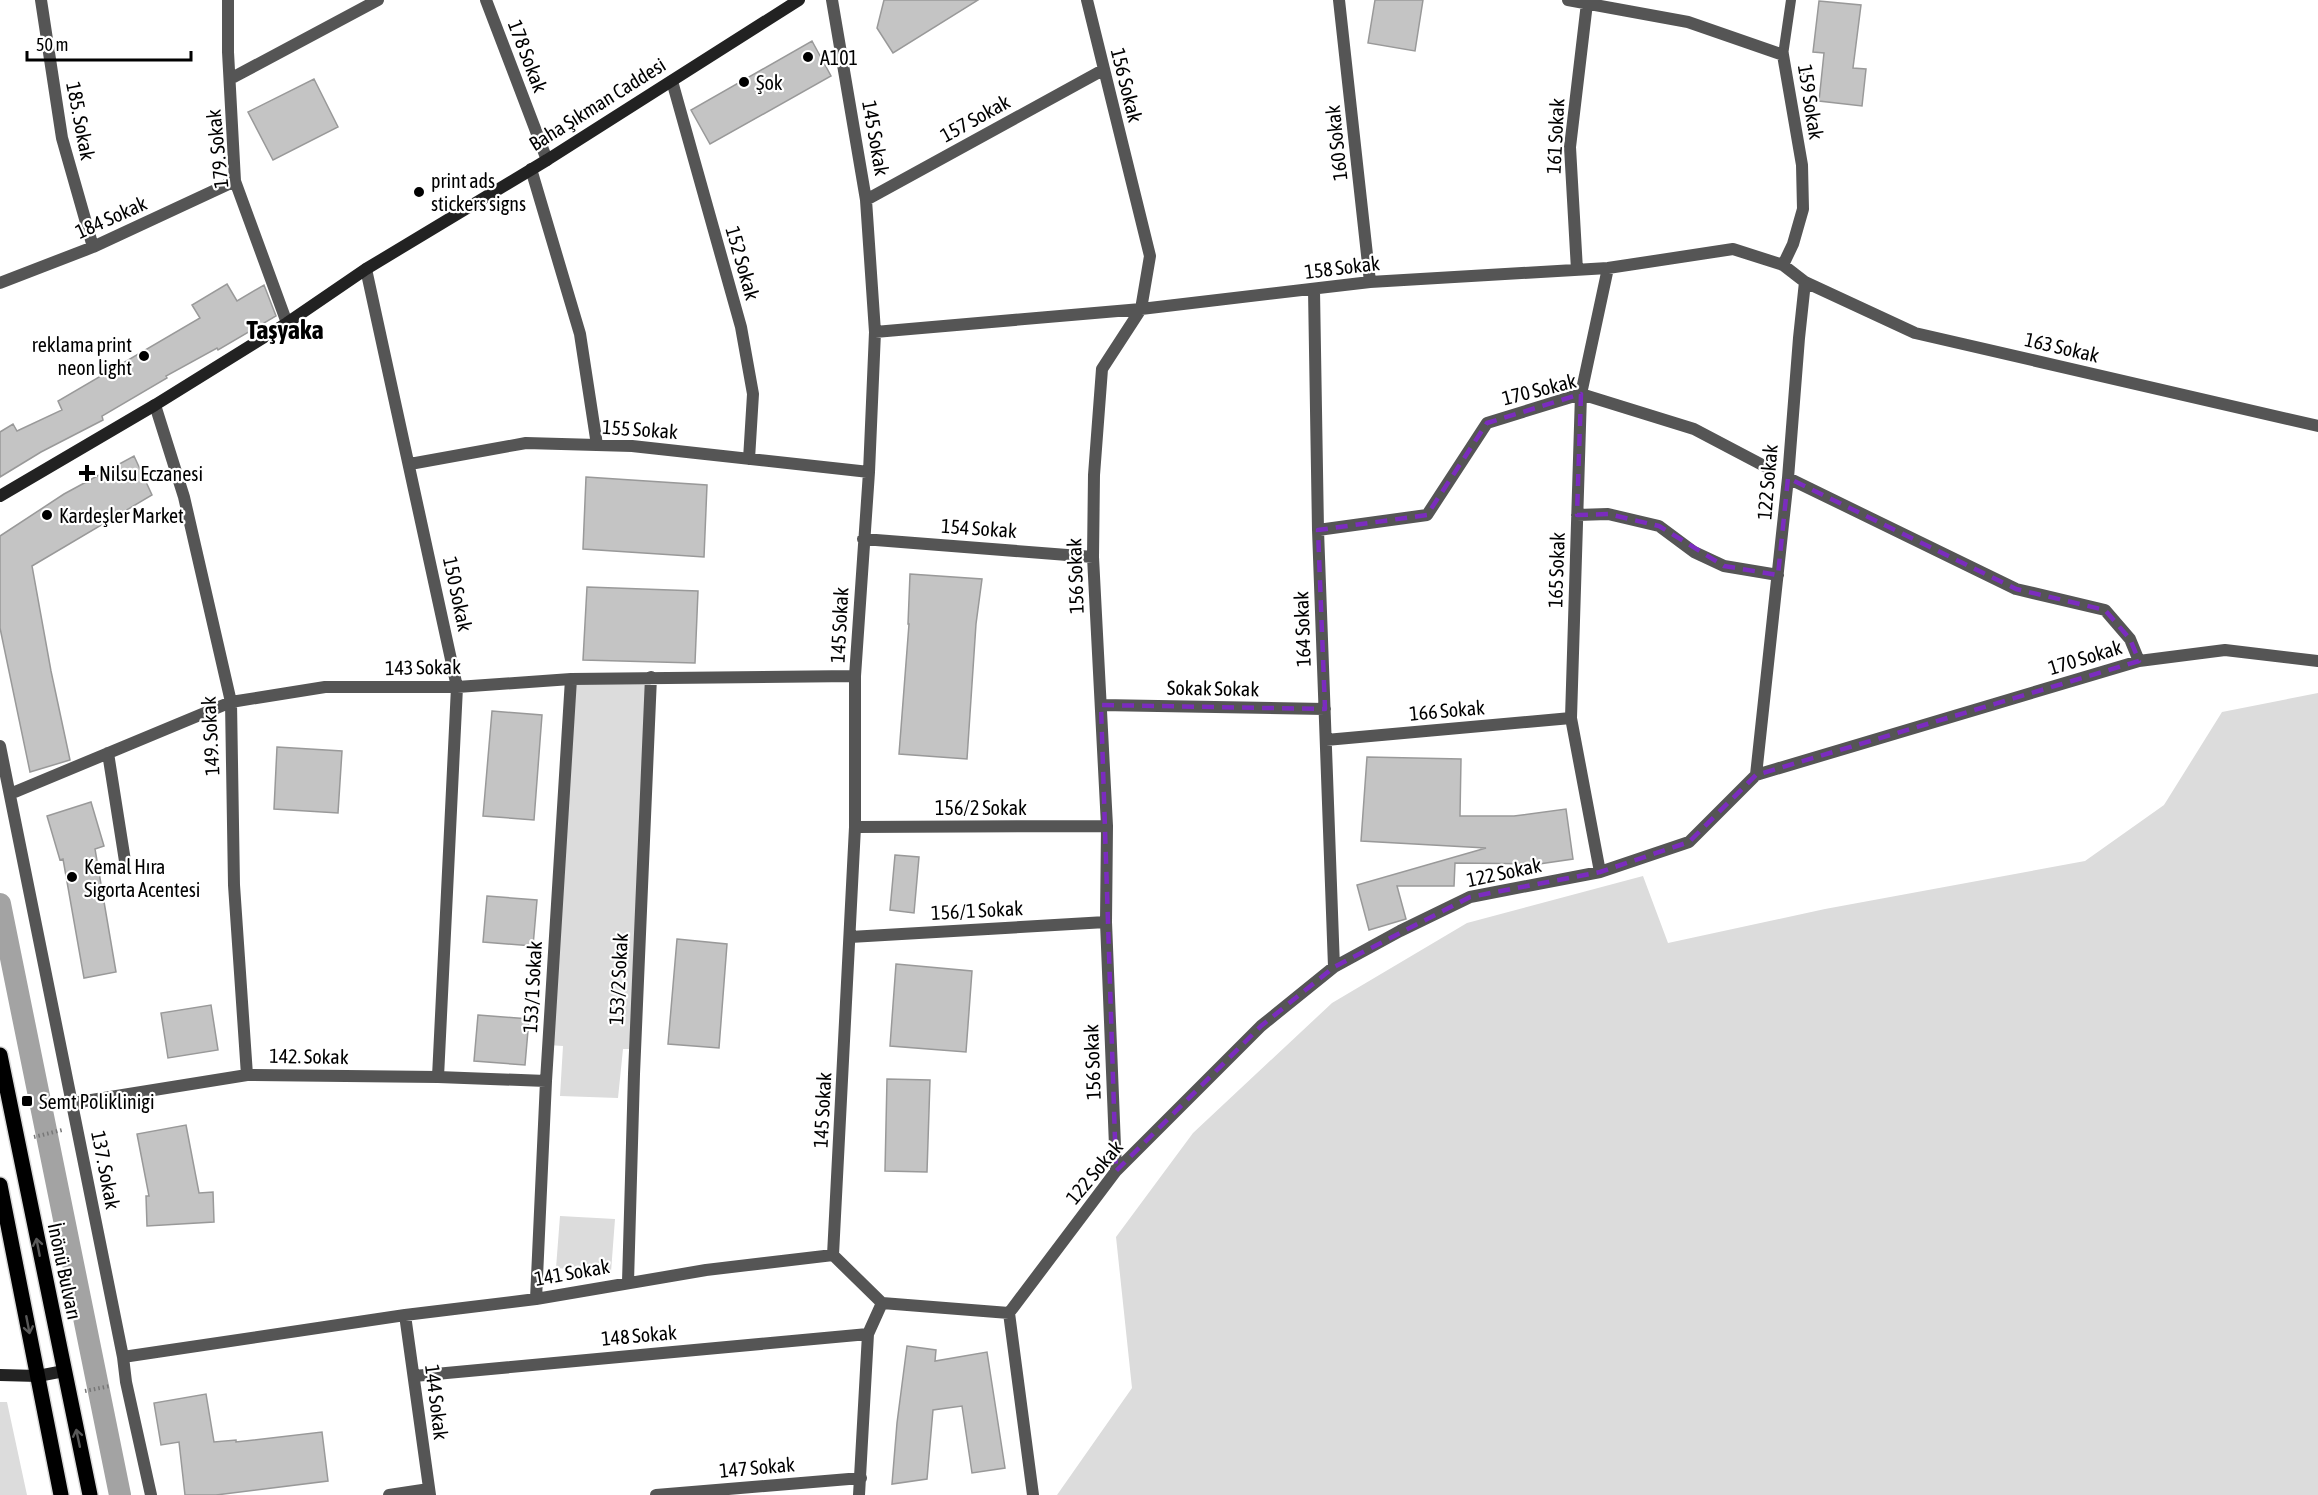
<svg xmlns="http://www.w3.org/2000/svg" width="2318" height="1495" font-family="'Asap Condensed',sans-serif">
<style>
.green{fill:#dcdcdc}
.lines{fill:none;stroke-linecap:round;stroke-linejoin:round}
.canal{stroke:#a3a3a3;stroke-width:22}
.building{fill:#c4c4c4;stroke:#999;stroke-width:1.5}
.primary-casing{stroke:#dbdbdb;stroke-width:18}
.path{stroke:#777;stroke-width:4;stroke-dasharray:1.5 3;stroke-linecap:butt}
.lane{stroke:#555;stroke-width:10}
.street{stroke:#555;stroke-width:12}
.secondary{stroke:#222;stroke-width:12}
.primary{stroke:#000;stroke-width:15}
.oneway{stroke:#595959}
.marked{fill:none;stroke:#7b2cbf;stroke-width:4.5;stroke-dasharray:12 8;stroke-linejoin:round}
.poi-dot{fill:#000;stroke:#fff;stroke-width:2}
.labels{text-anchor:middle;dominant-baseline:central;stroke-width:4.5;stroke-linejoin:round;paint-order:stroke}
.street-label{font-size:20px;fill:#000;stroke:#fff}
.poi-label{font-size:20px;fill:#000;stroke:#fff;text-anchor:start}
.district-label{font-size:26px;font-weight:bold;fill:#000;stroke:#fff}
</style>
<rect width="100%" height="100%" fill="#fff"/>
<path class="green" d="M651,677l-16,372h-12l-5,49 -58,-2 3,-50 -15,-1 23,-366z
M2318,693v802h-1261l75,-107 -16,-151 77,-104 139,-130 135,-80 176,-47 25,67 157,-34 260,-48 79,-56 58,-93z
M560,1216l55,3 -4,53 -55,-4z
M0,1402h7l20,93h-27z"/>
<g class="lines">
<path class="canal" d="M0,904l120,591"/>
</g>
<path class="building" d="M884,0h94l-85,53 -16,-25z
M1375,0h48l-8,51 -47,-8z
M1819,1l42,4 -8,63 13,1 -4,37 -43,-5 5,-48 -11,-1z
M812,41l19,35 -121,68 -19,-34z
M314,79l24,48 -65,33 -25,-48z
M227,284l10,17 27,-16 12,31 -58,34 -1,-2 -51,28 1,2 -65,38 1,4 -62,32 -41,25v-45l13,-8 4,7 45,-21 -4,-9 142,-83 -8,-13z
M134,456l18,39 -120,71 19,105 19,89 -40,12 -30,-144v-92l64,-42z
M586,477l121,8 -3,72 -121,-8z
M910,574l72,5 -6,45 -9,135 -68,-5 10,-130h-1z
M587,587l111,4 -3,72 -112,-3z
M492,711l50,4 -8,105 -51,-4z
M277,747l65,4 -4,62 -64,-4z
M1367,757l94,2 -1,57h54l52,-7 7,50 -34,5 -84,-1 -1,23h-57l9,33 -37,11 -12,-45 129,-37 -125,-7z
M91,802l13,44 -9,3 21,123 -32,6 -21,-119 -3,1 -13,-44z
M895,855l24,2 -5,56 -24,-3z
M487,896l50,4 -4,46 -50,-4z
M677,939l50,5 -8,104 -51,-4z
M896,964l76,7 -6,81 -76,-6z
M211,1005l7,45 -50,8 -7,-45z
M478,1015l51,4 -4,46 -51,-4z
M887,1079l43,1 -3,92 -42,-1z
M186,1125l13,68 14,-1 1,30 -67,4 -1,-30h3l-12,-62z
M907,1346l29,4 -1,11 52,-9 18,116 -33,5 -10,-67 -29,4 -6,69 -35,5 5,-61z
M206,1394l8,48 22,-2v2l86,-10 6,49 -112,14h-31l-6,-53 -18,3 -7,-42z"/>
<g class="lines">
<defs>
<path id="primary" d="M0,1055l90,440
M0,1185l61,310"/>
</defs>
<use href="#primary" class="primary-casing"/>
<path class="path" d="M1803,73l8,2
M34,1137l28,-7
M85,1391l25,-5"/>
<path class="lane" d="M1783,55l8,-55"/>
<path class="street" d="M41,0l21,138 31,109
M228,0v52l7,129 52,142
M486,0l61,160
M832,0l34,200 9,132 -6,140 -14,204v151l-22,428
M1087,0l63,256 -9,53 -39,60 -8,106 -1,82 14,269 -1,96 10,249
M1339,0l31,282
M1568,0l120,22 95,33 19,110 1,44 -10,35 -10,21
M230,79l148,-79
M672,81l69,246 12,67 -4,65
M531,169l49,165 17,111
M866,200l237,-130
M366,269l91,418 -19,390
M1577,270l-7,-123 17,-144
M0,283l93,-36 142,-66
M1314,290l4,240 16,437
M875,332l266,-23 229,-27 238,-14 125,-19 50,16 22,17 110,51 403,93
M155,405l29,92 47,205 3,183 13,190
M410,464l116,-21 106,3 237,26
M1788,478l228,111 89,21 25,29 9,22
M1577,515l31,-1 51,12 35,26 30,14 54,9
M1318,530l109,-15 60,-92 94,-29 113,35 76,40
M863,539l230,18
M1101,705l224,4
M1326,740l245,-22
M0,746l123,611 3,25 25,113
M108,753l17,108
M1756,775l383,-114 86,-11 93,11
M10,794l221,-92 94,-15h132l114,-8 284,-3
M855,827l252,-1
M1600,872l-29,-154 10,-324 27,-126
M850,937l256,-15
M73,1103l174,-28 191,2 108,4
M628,1282l6,-208 17,-397
M536,1299l10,-218 25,-402
M405,1315l25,180
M123,1357l282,-42 131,-16 170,-29 127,-15 49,48 127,10
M414,1376l454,-42
M389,1495l40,-6
M656,1495l205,-17
M859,1495l9,-161 14,-31
M1033,1495l-24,-182 107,-142 145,-145 73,-59 66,-36 70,-34 130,-25 89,-30 67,-67 32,-297 11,-140 6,-56"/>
<path class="secondary" d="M0,496l155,-91 132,-82 79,-54 181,-109 252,-160
M0,1375l38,1 26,-5"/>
<use href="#primary" class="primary"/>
</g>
<defs><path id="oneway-shaft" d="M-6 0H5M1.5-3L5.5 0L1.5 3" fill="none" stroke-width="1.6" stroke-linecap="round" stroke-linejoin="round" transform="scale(1.5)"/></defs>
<g class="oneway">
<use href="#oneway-shaft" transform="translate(38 1247) rotate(-101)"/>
<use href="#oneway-shaft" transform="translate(28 1325) rotate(79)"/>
<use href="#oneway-shaft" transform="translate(78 1438) rotate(-102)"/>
</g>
<path class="marked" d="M1581,394l-4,121 31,-1 51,12 65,40 54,9 10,-97 228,111 89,21 25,29 9,22 -383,114 -67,67 -89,30 -130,25 -136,70 -73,59 -145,145 -15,-466 224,4 -7,-179 109,-15 60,-92z"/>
<g class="poi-dot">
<circle cx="808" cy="57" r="6"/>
<circle cx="744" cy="82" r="6"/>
<circle cx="419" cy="192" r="6"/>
<circle cx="144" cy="356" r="6"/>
<path d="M84 464h6v6h6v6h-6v6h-6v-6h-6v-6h6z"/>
<circle cx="47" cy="515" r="6"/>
<circle cx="72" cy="877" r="6"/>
<rect x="21" y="1095" width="12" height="12" rx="3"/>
</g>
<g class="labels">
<g class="street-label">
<text transform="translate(528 56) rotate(69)">178 Sokak</text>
<text transform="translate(1127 85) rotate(76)">156 Sokak</text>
<text transform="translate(1811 102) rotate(81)">159 Sokak</text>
<text transform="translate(597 104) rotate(-32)">Baha Şıkman Caddesi</text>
<text transform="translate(975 118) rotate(-29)">157 Sokak</text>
<text transform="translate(81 121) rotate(79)">185. Sokak</text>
<text transform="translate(1555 136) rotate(-87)">161 Sokak</text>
<text transform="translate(876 138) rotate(80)">145 Sokak</text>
<text transform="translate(1336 143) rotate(-96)">160 Sokak</text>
<text transform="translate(217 149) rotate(-96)">179. Sokak</text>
<text transform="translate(111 217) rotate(-24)">184 Sokak</text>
<text transform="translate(743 263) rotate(74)">152 Sokak</text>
<text transform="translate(1342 267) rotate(-7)">158 Sokak</text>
<text transform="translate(2062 347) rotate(13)">163 Sokak</text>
<text transform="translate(1539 389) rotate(-14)">170 Sokak</text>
<text transform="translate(640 429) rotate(4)">155 Sokak</text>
<text transform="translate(1767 482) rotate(-85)">122 Sokak</text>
<text transform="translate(979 528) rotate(4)">154 Sokak</text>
<text transform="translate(1556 570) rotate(-88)">165 Sokak</text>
<text transform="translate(1075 576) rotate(-92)">156 Sokak</text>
<text transform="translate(458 594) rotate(78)">150 Sokak</text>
<text transform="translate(839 625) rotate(-87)">145 Sokak</text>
<text transform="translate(1302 629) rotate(-92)">164 Sokak</text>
<text transform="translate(2085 657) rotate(-17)">170 Sokak</text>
<text transform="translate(423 667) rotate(-1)">143 Sokak</text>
<text transform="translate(1213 688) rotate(1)">Sokak Sokak</text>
<text transform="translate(1447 710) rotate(-5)">166 Sokak</text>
<text transform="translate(210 736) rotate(-93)">149. Sokak</text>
<text x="981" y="807">156/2 Sokak</text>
<text transform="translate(1504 872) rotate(-12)">122 Sokak</text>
<text transform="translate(977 910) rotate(-3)">156/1 Sokak</text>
<text transform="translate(618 979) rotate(-87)">153/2 Sokak</text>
<text transform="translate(532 987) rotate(-87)">153/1 Sokak</text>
<text transform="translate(309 1056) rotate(1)">142. Sokak</text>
<text transform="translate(1092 1062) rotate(-92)">156 Sokak</text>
<text transform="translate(822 1110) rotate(-87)">145 Sokak</text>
<text transform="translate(106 1170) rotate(79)">137. Sokak</text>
<text transform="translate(1094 1172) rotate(-50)">122 Sokak</text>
<text transform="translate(65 1271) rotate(78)">İnönü Bulvarı</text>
<text transform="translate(572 1272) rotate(-10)">141 Sokak</text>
<text transform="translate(639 1335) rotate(-5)">148 Sokak</text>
<text transform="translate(437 1402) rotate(83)">144 Sokak</text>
<text transform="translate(757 1467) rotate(-5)">147 Sokak</text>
</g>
<g class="poi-label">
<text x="820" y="57">A101</text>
<text x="756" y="82">Şok</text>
<text x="431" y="180">print ads<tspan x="431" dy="23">stickers signs</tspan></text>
<text x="132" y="344" text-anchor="end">reklama print<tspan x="132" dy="23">neon light</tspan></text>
<text x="99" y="473">Nilsu Eczanesi</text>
<text x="59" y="515">Kardeşler Market</text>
<text x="84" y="866">Kemal Hıra<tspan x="84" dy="23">Sigorta Acentesi</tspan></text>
<text x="39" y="1101">Semt Poliklinigi</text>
</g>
<g class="district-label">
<text x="285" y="330">Taşyaka</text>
</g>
</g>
<path d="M27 51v9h164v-9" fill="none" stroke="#000000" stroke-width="3"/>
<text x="36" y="51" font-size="18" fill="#000000" stroke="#ffffff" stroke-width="4.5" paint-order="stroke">50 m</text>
</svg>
